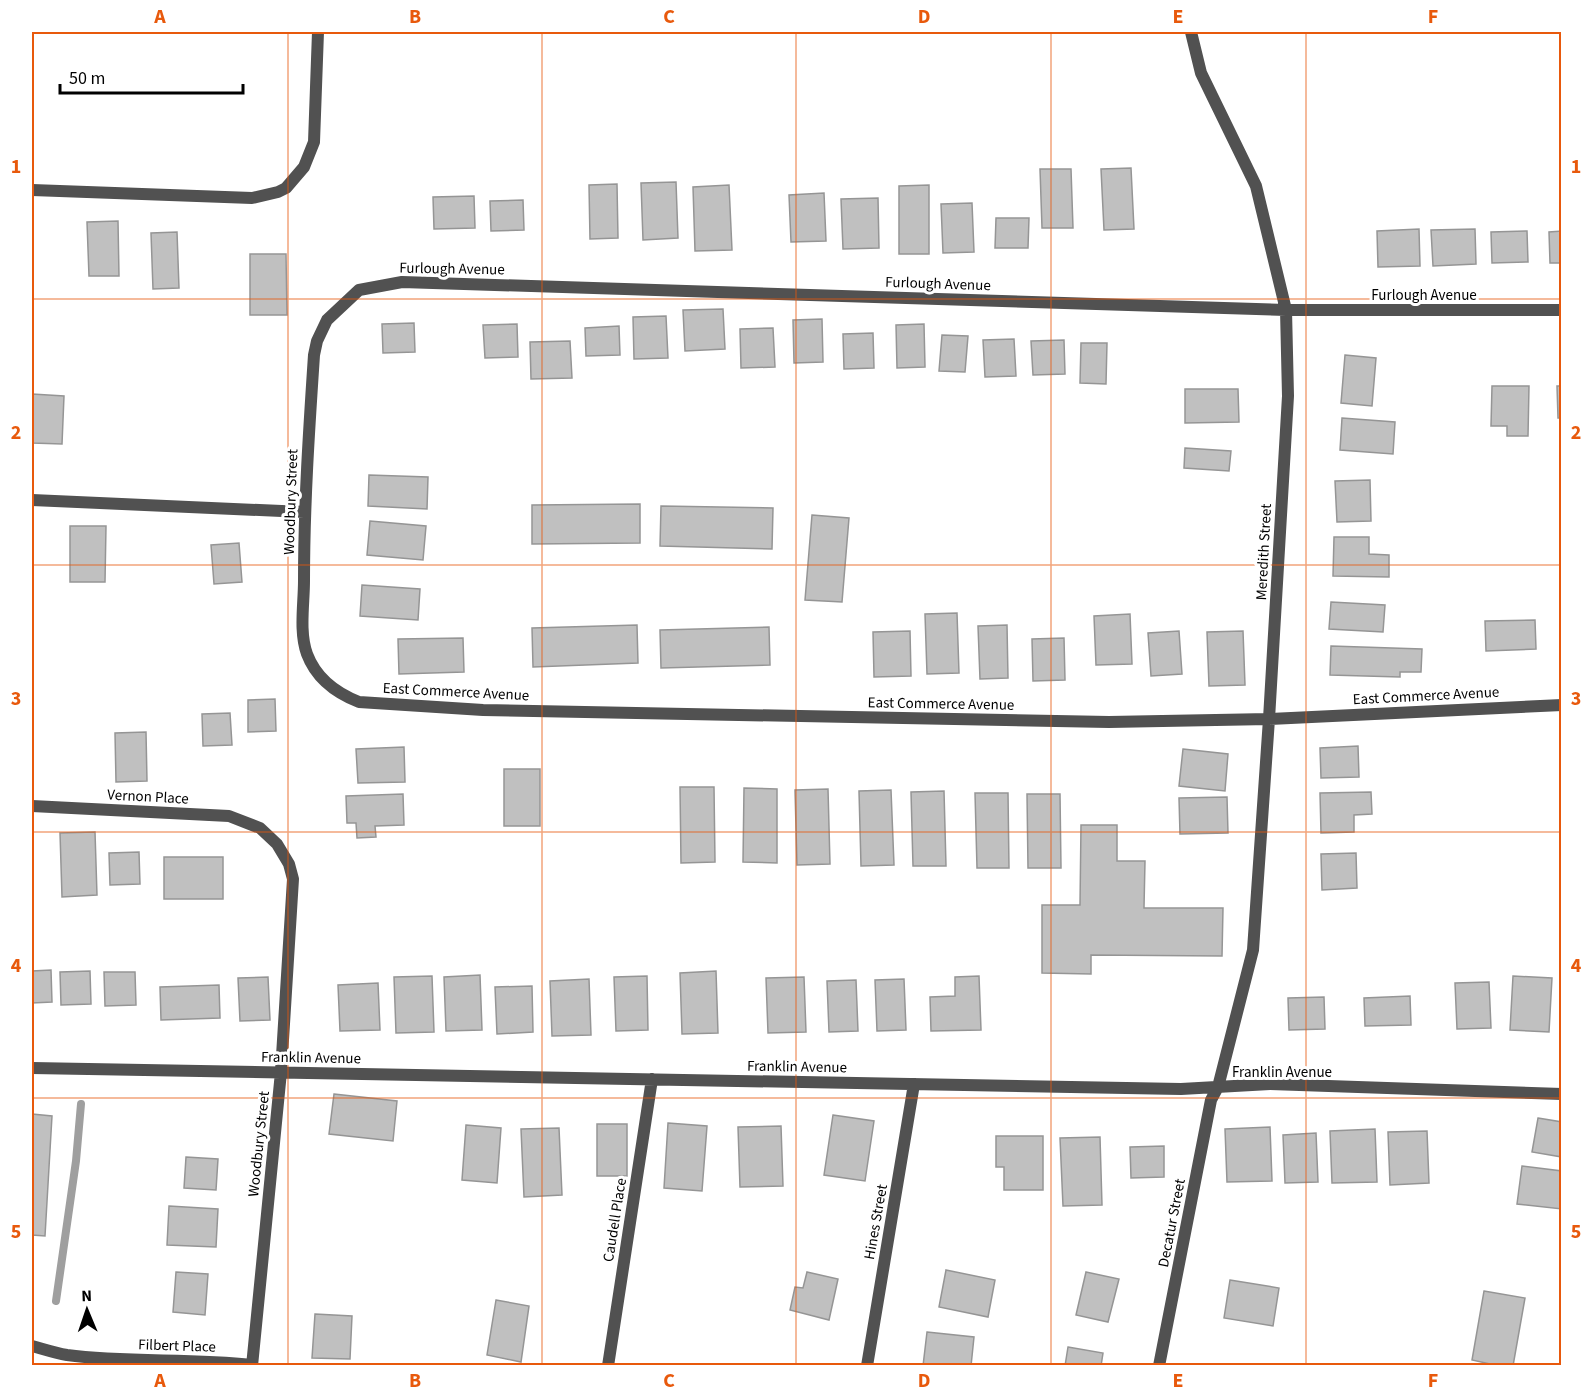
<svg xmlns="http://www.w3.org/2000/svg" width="1593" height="1397" font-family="'Source Sans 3',sans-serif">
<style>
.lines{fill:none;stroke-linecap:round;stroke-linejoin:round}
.stream{stroke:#9f9f9f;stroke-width:8}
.building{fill:#c0c0c0;stroke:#959595;stroke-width:1.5}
.minor{stroke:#515151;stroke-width:12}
.grid{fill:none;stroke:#e8590c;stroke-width:1.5;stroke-opacity:0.55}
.labels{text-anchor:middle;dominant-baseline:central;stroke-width:6;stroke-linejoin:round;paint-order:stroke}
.street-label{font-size:15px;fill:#000;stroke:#fff}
.neatline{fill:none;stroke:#e8590c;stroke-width:2}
.grid-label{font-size:20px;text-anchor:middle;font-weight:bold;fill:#e8590c}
</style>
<rect width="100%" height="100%" fill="#fff"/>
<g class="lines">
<path class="stream" d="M56,1301l20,-140 5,-57"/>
</g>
<path class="building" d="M1131,168l3,61 -30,1 -3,-61z
M1040,169h31l2,59h-31z
M676,182l2,56 -35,2 -2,-57z
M617,184l1,54 -28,1 -1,-54z
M729,185l3,65 -37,1 -2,-64z
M929,185v69h-30v-68z
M824,193l2,48 -35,1 -2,-47z
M474,196l1,32 -41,1 -1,-32z
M878,198l1,50 -36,1 -2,-50z
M523,200l1,30 -33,1 -1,-30z
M972,203l2,49 -31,1 -2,-49z
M996,218h33l-1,30h-33z
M118,221l1,55h-30l-2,-54z
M1419,229l1,37 -42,1 -1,-36z
M1475,229l1,35 -43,2 -2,-36z
M1527,231l1,31 -36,1 -1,-31z
M1562,231v32h-12l-1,-31z
M177,232l2,56 -26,1 -2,-56z
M250,254h36l1,61h-37z
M723,309l2,40 -40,2 -2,-41z
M666,316l2,42 -34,1 -1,-42z
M822,319l1,43 -29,1 -1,-43z
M414,323l1,29 -32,1 -1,-29z
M517,324l1,33 -33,1 -2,-33z
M924,324l1,43 -28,1 -1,-43z
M619,326l1,29 -34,1 -1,-28z
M773,328l2,39 -34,1 -1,-39z
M873,333l1,35 -30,1 -1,-35z
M942,335l26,1 -3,36 -26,-1z
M1014,339l2,37 -31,1 -2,-37z
M1064,340l1,34 -32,1 -2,-34z
M570,341l2,37 -41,1 -1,-37z
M1081,343h26l-1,41 -26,-1z
M1345,355l31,3 -4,48 -31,-3z
M1492,386h37l-1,50h-21v-10h-16z
M1557,386h5v32h-4z
M1185,389h53l1,33 -54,1z
M32,394l32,2 -2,48 -30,-1z
M1342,418l53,4 -2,32 -53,-4z
M1185,448l46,3 -2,20 -45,-3z
M369,475l59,2 -1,32 -59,-3z
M1370,480l1,41 -34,1 -2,-41z
M640,504v39l-108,1v-39z
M661,506l112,2 -1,41 -112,-3z
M812,515l37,3 -7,84 -37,-2z
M370,521l56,5 -3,34 -56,-5z
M70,526h36l-1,56h-35z
M1334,537h35v17l20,1v22l-56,-1z
M239,543l3,39 -28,2 -3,-39z
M362,585l58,4 -2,31 -58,-4z
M1331,602l54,3 -2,27 -54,-3z
M957,613l2,60 -32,1 -2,-60z
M1130,614l2,50 -36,1 -2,-49z
M1535,620l1,29 -50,2 -1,-30z
M637,625l1,38 -105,4 -1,-39z
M1007,625l1,53 -28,1 -2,-53z
M769,627l1,38 -109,3 -1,-38z
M910,631l1,45 -37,1 -1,-45z
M1179,631l3,43 -31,2 -3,-43z
M1243,631l2,54 -36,1 -2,-54z
M463,638l1,34 -65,2 -1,-35z
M1064,638l1,42 -32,1 -1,-42z
M1331,646l91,3 -1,23h-21v5l-70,-2z
M275,699l1,32 -28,1v-32z
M230,713l2,32 -29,1 -1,-32z
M146,732l1,49 -31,1 -1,-49z
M1358,746l1,31 -38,1 -1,-30z
M404,747l1,35 -47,1 -2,-34z
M1183,749l45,5 -3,37 -46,-5z
M504,769h36v57h-36z
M680,787h34l1,75 -34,1z
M744,788l33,1v74l-34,-1z
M828,789l2,75 -33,1 -2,-75z
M891,790l3,75 -33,1 -2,-75z
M944,791l2,75h-33l-2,-74z
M1371,792l1,22 -18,1v17l-33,1 -1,-40z
M975,793h33l1,75h-32z
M403,794l1,31 -29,1 1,11 -19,1 -1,-15h-9l-1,-27z
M1027,794h33l1,74h-33z
M1227,797l1,36 -48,1 -1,-36z
M1081,825h36v36h28l-1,47h79l-1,48 -131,-1v19l-49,-1v-68h38z
M95,832l2,63 -35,2 -2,-64z
M139,852l1,32 -30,1 -1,-32z
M1356,853l1,35 -35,2 -1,-36z
M164,857h59v42h-59z
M51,970l1,32 -20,1v-32z
M90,971l1,33 -30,1 -1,-33z
M716,971l2,62 -36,1 -2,-61z
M104,972h31l1,33 -31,1z
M480,975l2,55 -36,1 -2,-54z
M432,976l2,56 -38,1 -2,-56z
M647,976l1,54 -32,1 -2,-54z
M979,976l2,54 -50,1 -1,-34 25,-1v-19z
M1513,976l39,2 -3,54 -39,-2z
M268,977l2,43 -30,1 -2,-43z
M804,977l2,55 -38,1 -2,-55z
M589,979l2,56 -39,1 -2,-55z
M904,979l2,51 -29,1 -2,-51z
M856,980l2,51 -29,1 -2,-51z
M1489,982l2,46 -34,1 -2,-46z
M378,983l2,47 -40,1 -2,-46z
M219,985l1,33 -59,2 -1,-33z
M532,986l1,46 -36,2 -2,-47z
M1410,996l1,29 -46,1 -1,-28z
M1324,997l1,32 -36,1 -1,-32z
M334,1094l63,7 -4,40 -64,-7z
M32,1114l20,2 -7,120 -13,-1z
M833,1115l41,6 -9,60 -41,-6z
M1538,1118l24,4v35l-30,-5z
M668,1123l39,3 -5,65 -38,-3z
M597,1124h30v52h-30z
M466,1125l35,3 -4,55 -35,-3z
M781,1126l2,60 -43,1 -2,-60z
M1270,1127l2,54 -45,1 -2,-53z
M559,1128l3,67 -38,2 -3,-68z
M1375,1129l2,53 -45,1 -2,-52z
M1427,1131l2,52 -39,2 -2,-53z
M1316,1133l2,49 -33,1 -2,-48z
M996,1136h47v54h-39v-23h-8z
M1100,1137l2,68 -39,1 -3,-68z
M1164,1146v31l-33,1 -1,-31z
M186,1157l32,2 -2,31 -32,-2z
M1522,1166l40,5v38l-45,-5z
M169,1206l49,3 -2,38 -49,-2z
M946,1270l49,10 -7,37 -49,-10z
M176,1272l32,2 -3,41 -32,-3z
M807,1272l31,7 -9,41 -39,-10 5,-23 8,1z
M1086,1272l33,7 -11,43 -32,-7z
M1230,1280l49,8 -6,38 -49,-8z
M1484,1291l41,7 -12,68h-14l-27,-6z
M496,1300l33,6 -8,56 -34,-7z
M315,1314l37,2 -2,43 -38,-1z
M927,1332l47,5 -3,29h-48z
M1068,1347l35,6 -2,13h-36z"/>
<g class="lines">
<path class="minor" d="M32,190l220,8 26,-6 8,-4 18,-21 10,-25 4,-110
M1562,310h-276l-884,-28 -43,8 -32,30 -10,21 -3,14c-5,75 -10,150 -10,226 0,23 -5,51 3,73 9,24 29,39 52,48l124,8 626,12 160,-3 293,-14
M32,500l272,12
M32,806l197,10 31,12 17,16 12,20 4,15 -12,193 -29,294
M32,1068l1149,21 89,-5 292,10
M32,1346c11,3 23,7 35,9 61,8 123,3 185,10
M608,1366l44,-287
M867,1366l47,-282
M1159,1366l52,-266 7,-13 35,-137 16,-231 19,-323 -2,-86 -30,-124 -55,-113 -10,-41"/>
</g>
<path class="grid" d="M288,32v1334M542,32v1334M796,32v1334M1051,32v1334M1306,32v1334M32,299h1530M32,565h1530M32,832h1530M32,1098h1530"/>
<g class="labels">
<g class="street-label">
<text transform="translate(452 269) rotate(1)">Furlough Avenue</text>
<text transform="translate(938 284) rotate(2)">Furlough Avenue</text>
<text x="1424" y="295">Furlough Avenue</text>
<text transform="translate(291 502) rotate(-88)">Woodbury Street</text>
<text transform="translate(1264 552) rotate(-87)">Meredith Street</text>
<text transform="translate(456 692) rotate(3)">East Commerce Avenue</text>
<text transform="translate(1426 696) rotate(-3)">East Commerce Avenue</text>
<text transform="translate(941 704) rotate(1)">East Commerce Avenue</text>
<text transform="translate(148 797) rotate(3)">Vernon Place</text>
<text transform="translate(311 1058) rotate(1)">Franklin Avenue</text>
<text transform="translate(797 1067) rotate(1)">Franklin Avenue</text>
<text x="1282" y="1072">Franklin Avenue</text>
<text transform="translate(259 1144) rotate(-84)">Woodbury Street</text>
<text transform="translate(615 1220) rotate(-81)">Caudell Place</text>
<text transform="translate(876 1222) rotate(-80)">Hines Street</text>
<text transform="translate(1172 1223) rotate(-79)">Decatur Street</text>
<text transform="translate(177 1346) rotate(2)">Filbert Place</text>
</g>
</g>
<rect width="1593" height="1397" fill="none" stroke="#ffffff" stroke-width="66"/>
<g transform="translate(87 1310) rotate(358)" stroke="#ffffff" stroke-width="4.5" paint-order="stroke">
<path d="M0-4.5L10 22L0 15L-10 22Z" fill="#000000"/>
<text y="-9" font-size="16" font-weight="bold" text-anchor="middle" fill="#000000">N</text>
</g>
<path d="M60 84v9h183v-9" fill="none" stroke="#000000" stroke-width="3"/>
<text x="69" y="84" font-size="18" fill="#000000" stroke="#ffffff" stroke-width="4.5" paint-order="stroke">50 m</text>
<rect x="33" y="33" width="1527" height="1331" class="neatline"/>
<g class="grid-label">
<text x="160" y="23">A</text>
<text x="415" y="23">B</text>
<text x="669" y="23">C</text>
<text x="924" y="23">D</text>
<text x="1178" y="23">E</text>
<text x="1433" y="23">F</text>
<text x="16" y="173">1</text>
<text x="1576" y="173">1</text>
<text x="16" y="439">2</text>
<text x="1576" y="439">2</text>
<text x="16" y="705">3</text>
<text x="1576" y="705">3</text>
<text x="16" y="972">4</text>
<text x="1576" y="972">4</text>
<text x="16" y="1238">5</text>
<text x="1576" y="1238">5</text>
<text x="160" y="1387">A</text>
<text x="415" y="1387">B</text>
<text x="669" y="1387">C</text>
<text x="924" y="1387">D</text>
<text x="1178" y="1387">E</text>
<text x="1433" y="1387">F</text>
</g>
</svg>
